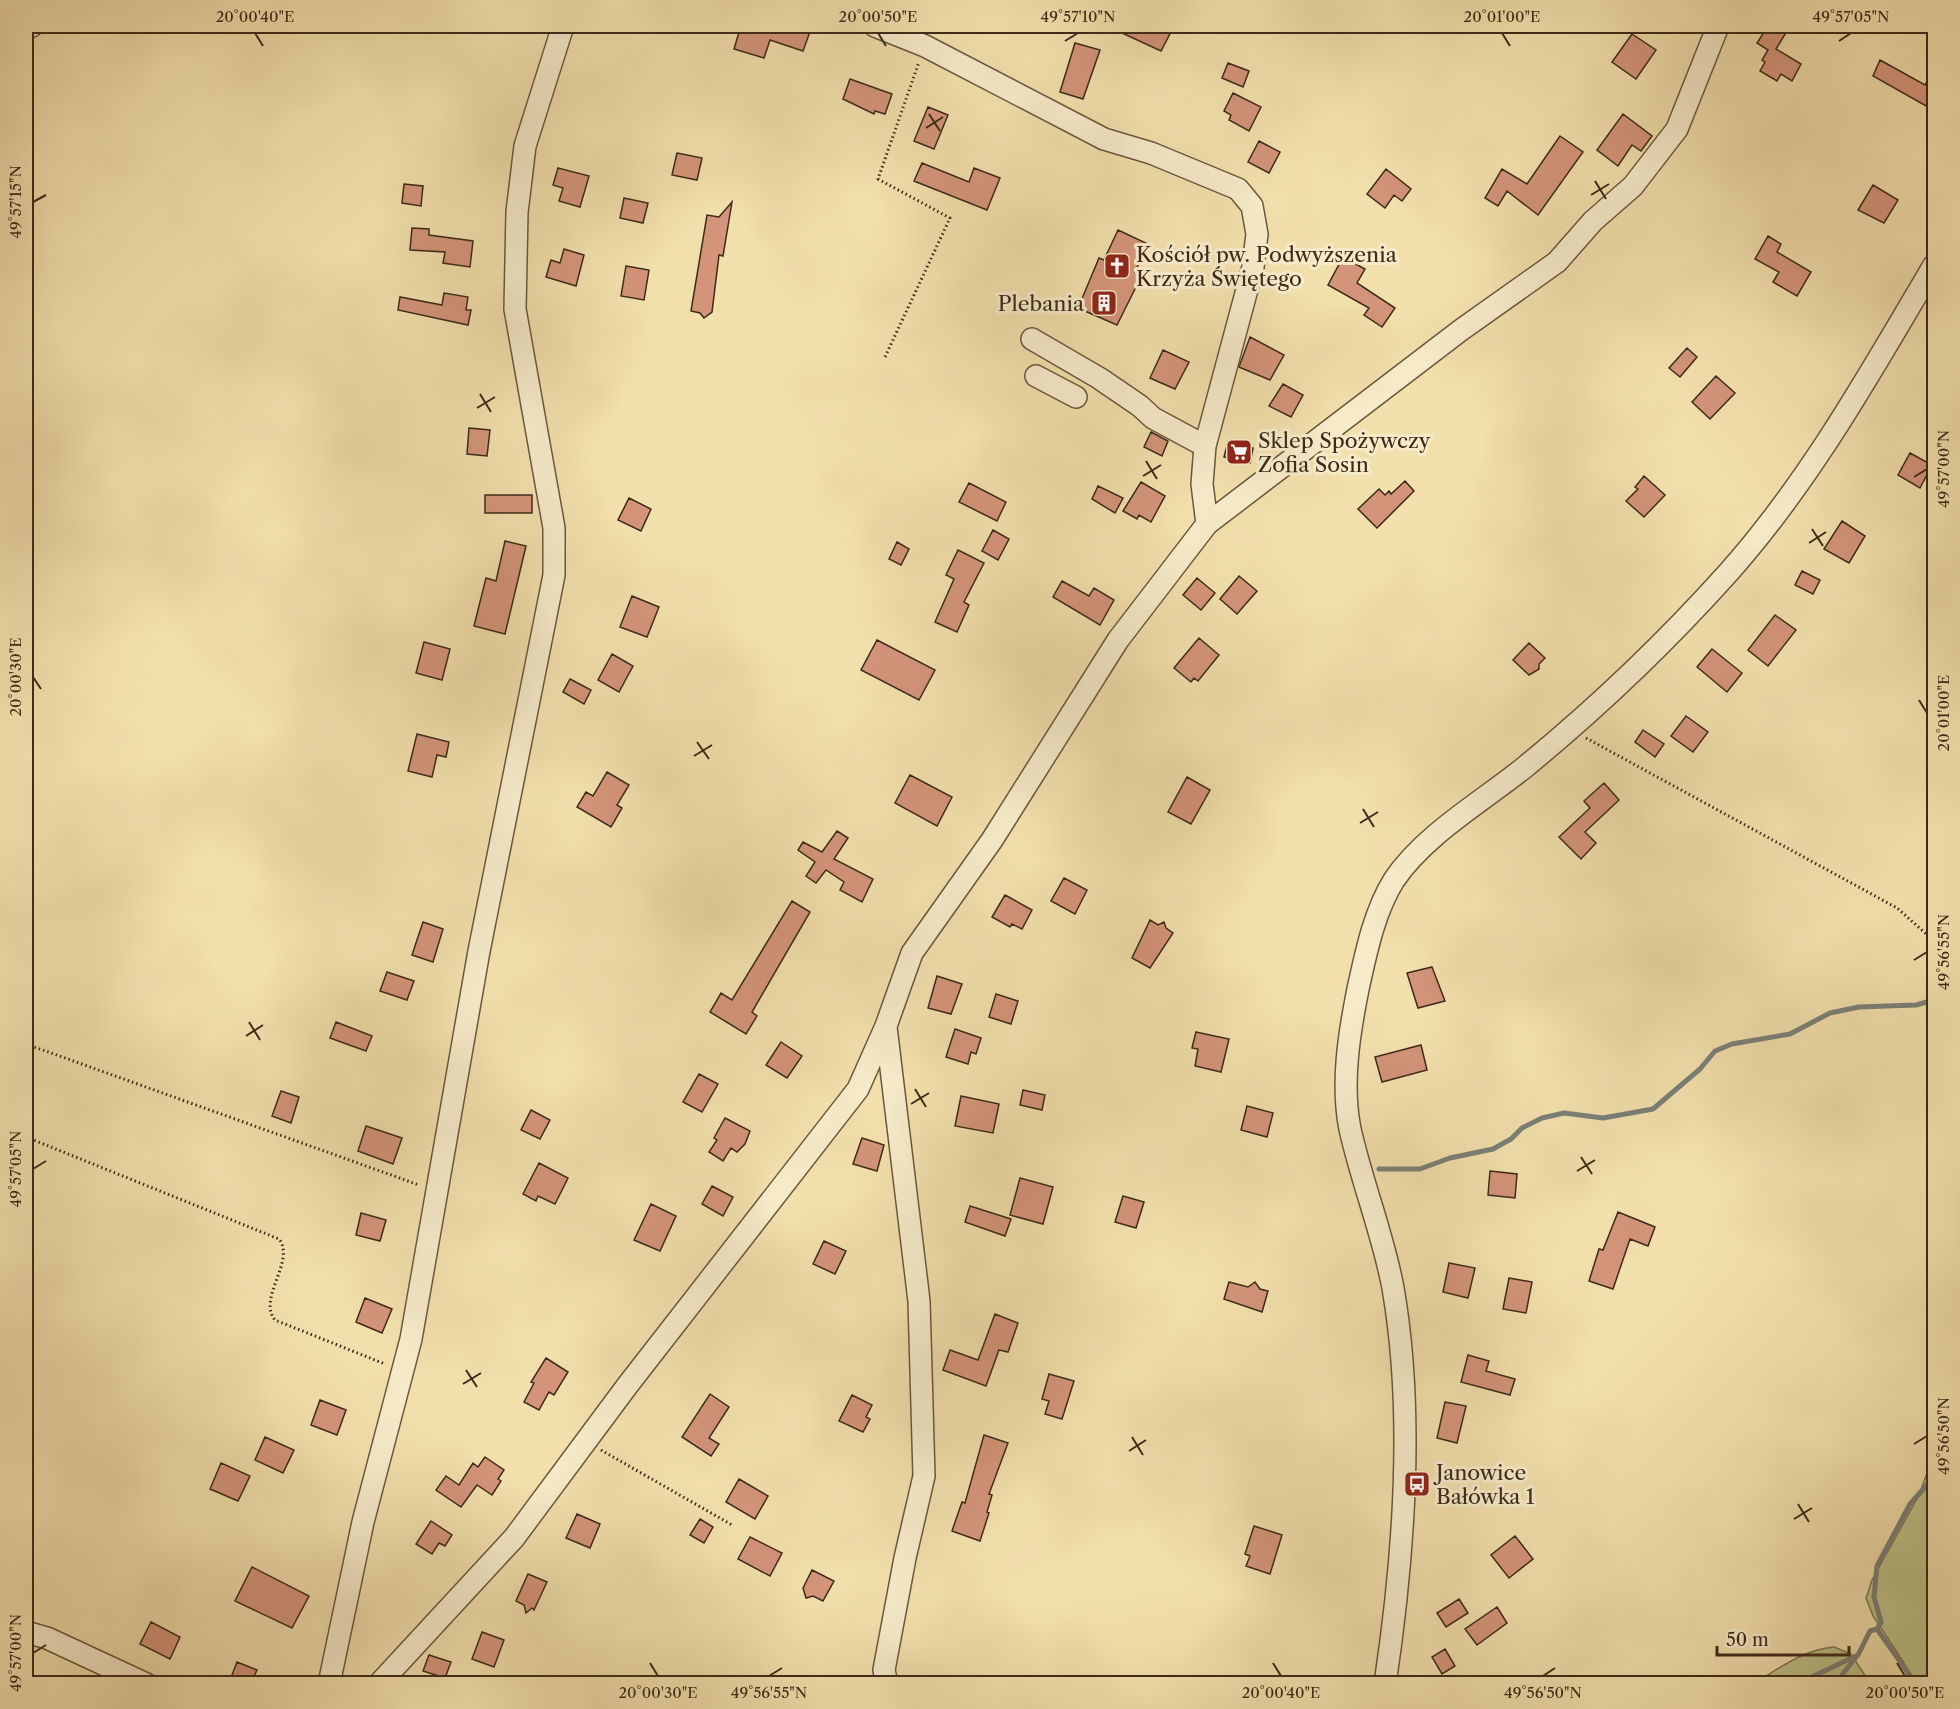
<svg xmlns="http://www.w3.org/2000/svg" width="1960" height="1709" font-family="'Libre Caslon Text',serif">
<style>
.green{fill:#bdc187;stroke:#7d7650;stroke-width:1.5}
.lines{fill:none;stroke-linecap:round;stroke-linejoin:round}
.stream{stroke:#7a8077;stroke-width:5}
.building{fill:#d39479;stroke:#3d2a18;stroke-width:1.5}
.minor-casing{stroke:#6a573d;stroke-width:24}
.path{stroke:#3d2a18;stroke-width:3;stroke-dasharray:1.5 3;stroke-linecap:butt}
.minor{stroke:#f6eac9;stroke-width:21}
.ticks{fill:none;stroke:#3d2a18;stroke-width:2}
.labels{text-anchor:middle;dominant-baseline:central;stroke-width:6;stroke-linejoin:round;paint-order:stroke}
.poi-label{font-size:21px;fill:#3d2a18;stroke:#f6eac9;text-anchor:start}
.neatline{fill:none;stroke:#3d2a18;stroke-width:2}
.ticks-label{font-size:15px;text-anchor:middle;fill:#3d2a18}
</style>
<rect width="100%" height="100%" fill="#f1dfac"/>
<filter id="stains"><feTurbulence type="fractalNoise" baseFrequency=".00333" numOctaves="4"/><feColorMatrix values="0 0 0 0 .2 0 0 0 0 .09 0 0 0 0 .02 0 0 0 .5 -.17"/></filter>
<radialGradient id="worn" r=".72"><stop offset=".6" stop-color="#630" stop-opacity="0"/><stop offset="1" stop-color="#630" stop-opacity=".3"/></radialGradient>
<path class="green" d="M1934,1454v148l-4,12 4,29v40h-21l-10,-22 -30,-45 -7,-18 6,-18 47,-85z
M1834,1647l17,7 19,29h-115c26,-16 48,-33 79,-36z"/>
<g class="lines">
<path class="stream" d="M1379,1169h41l30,-11 43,-9 18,-10 11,-11 20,-10 22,-5 39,5 50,-9 47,-40 15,-18 17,-7 58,-10 40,-21 29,-6 57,-2 18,-5
M1797,1684l61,-29 12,-24 7,-2
M1835,1684l21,-27
M1916,1684l-39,-55 4,-7 -7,-25 3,-31 33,-62 24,-27"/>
</g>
<path class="building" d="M736,26h76l-9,25 -33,-11 -6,18 -30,-9 6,-20z
M1107,26h67l-13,25z
M1768,26h22l-14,23 25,15 -9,17 -11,-7 -4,7 -17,-10 5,-9 -3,-2 6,-10 -11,-7z
M1632,34l24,16 -20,29 -24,-17z
M1075,43l25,7 -17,49 -23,-7z
M1880,60l45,25 10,-19v45l-62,-35z
M1228,63l21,8 -6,16 -21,-9z
M850,79l42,15 -7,20 -10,-3 -1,3 -31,-15z
M1233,93l28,14 -12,24 -20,-11 2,-5 -7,-4z
M928,107l20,8 -14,34 -20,-8z
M1623,114l29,22 -11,15 -9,-6 -14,21 -21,-16z
M1560,136l23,16 -45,63 -31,-24 -9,15 -13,-8 17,-29 25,15z
M1259,141l21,11 -11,21 -21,-11z
M677,153l25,5 -5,22 -25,-5z
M922,163l47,19 5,-14 26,10 -13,32 -73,-29z
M558,168l31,8 -9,31 -21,-6 4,-13 -10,-3z
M1386,169l25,20 -9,12 -8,-6 -9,13 -18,-14z
M404,184l19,2 -2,20 -19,-3z
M1873,185l25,15 -14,23 -26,-13z
M624,198l24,5 -5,20 -23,-5z
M732,202l-9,54 -4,-1 -7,57 -8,6 -4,-5 -9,-2 16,-96 12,2z
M412,228l17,1v6l44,6 -3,26 -27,-4 2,-11 -35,-2z
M1118,230l30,14 -13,28 7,3 -25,50 -39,-17 21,-50 5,2z
M1768,236l13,8 -4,8 34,20 -14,24 -24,-14 6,-10 -24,-13z
M564,249l20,6 -8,31 -30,-9 5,-17 9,3z
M1343,257l22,12 -8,14 38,25 -13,19 -18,-12 5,-7 -41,-23z
M626,266l23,4 -5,30 -23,-4z
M444,293l24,4 -2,13h5l-3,15 -70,-15 2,-13 42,8z
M1250,337l34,18 -14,25 -31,-13z
M1687,348l10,9 -17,20 -11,-9z
M1163,350l26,12 -14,27 -25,-11z
M1716,376l19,17 -25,26 -18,-17z
M1283,384l20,11 -12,22 -22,-11z
M469,428l21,2 -3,26 -20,-2z
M1151,432l17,9 -6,15 -18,-9z
M1228,442l25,6 -3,15 -26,-6z
M1910,453l22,12 -12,23 -22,-13z
M1644,476l21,19 -21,22 -18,-16 12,-12 -3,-2z
M1405,481l9,10 -37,37 -19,-19 21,-20 6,6 4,-4 2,3z
M1141,482l24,14 -14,26 -12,-7 -2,4 -14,-8z
M969,483l37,19 -9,19 -38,-19z
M1098,486l25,12 -8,15 -23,-14z
M485,495h47v18h-47z
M629,498l22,11 -10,22 -23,-11z
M1842,521l23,15 -16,27 -25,-14z
M993,530l16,9 -11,21 -16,-9z
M505,541l21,5 -21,88 -31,-8 12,-48 10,3z
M897,542l12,7 -8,16 -12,-6z
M958,550l26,13 -20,39 5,3 -12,27 -22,-10 19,-43 -8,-4z
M1802,571l18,9 -7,14 -18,-9z
M1239,576l18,15 -20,23 -17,-15z
M1197,578l18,15 -14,17 -18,-15z
M1062,581l27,15 5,-8 20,12 -14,25 -47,-28z
M632,596l27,11 -12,30 -27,-10z
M1775,615l21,15 -28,36 -20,-16z
M1199,638l20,17 -21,26 -4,-3 -3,4 -17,-14z
M877,640l58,30 -16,30 -58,-30z
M424,642l26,7 -8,31 -26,-7z
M1529,643l16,15 -6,6v5l-10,6 -16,-15z
M1712,649l30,24 -15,19 -30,-25z
M612,654l21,12 -14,26 -21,-12z
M570,679l21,11 -7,14 -21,-12z
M1686,716l22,16 -15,20 -22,-16z
M1643,730l21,14 -9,13 -20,-15z
M417,734l32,8 -3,15 -9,-2 -5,22 -24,-6z
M607,772l22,13 -12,20 5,3 -11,19 -34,-20 9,-15 7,4z
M910,775l42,22 -15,29 -42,-23z
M1187,777l23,13 -19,34 -23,-12z
M1604,783l15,17 -34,32 11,11 -15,16 -22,-22 31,-29 -6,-7z
M837,831l11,7 -14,21 39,20 -11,23 -22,-12 4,-8 -18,-12 -10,13 -10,-7 9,-14 -17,-12 5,-8 19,10z
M1064,878l23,12 -12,24 -24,-13z
M1005,895l27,15 -10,19 -10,-5 -2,3 -18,-10z
M792,901l18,11 -58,100 5,4 -11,18 -36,-22 11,-19 11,7z
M1150,920l8,5 6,-3 2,6 7,5 -23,35 -18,-10z
M423,922l20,7 -10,33 -21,-7z
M1432,967l13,34 -27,7 -11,-35z
M387,972l27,9 -7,19 -27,-9z
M937,976l25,8 -11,30 -23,-6z
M996,994l22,7 -7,23 -22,-7z
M336,1022l36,14 -6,15 -36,-13z
M955,1029l26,9 -5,16 -5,-2 -3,12 -22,-7z
M1196,1032l33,7 -8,33 -26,-6 3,-17 -6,-1z
M781,1042l21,14 -15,22 -21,-13z
M1421,1045l6,25 -45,12 -7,-25z
M699,1074l19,10 -16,28 -19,-10z
M1023,1090l22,5 -3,15 -22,-5z
M281,1091l18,6 -8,26 -19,-7z
M961,1096l38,8 -6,29 -38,-7z
M1247,1106l26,7 -6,24 -26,-7z
M531,1110l19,10 -10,19 -19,-9z
M725,1118l25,13 -5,13 -8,8 -6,-4 -8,13 -14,-9 8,-12 -3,-2z
M366,1126l36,12 -9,26 -35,-13z
M862,1138l22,7 -7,26 -24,-7z
M539,1163l29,15 -13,26 -17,-8 -2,5 -13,-7z
M1490,1171l27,3 -2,24 -27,-3z
M1020,1178l33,9 -10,37 -33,-9z
M712,1186l21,11 -10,19 -21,-12z
M1123,1196l21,6 -8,26 -21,-6z
M651,1204l25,12 -16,35 -26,-11z
M970,1206l41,13 -6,17 -40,-14z
M1618,1212l37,15 -7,19 -18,-7 -17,50 -24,-8 10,-32 4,1z
M361,1213l25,7 -6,21 -24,-6z
M824,1241l22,10 -11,23 -22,-10z
M1449,1263l26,5 -7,30 -25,-6z
M1509,1278l23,4 -6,31 -23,-4z
M1229,1282l19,5 7,-5 5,7 8,2 -6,21 -38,-13z
M365,1298l27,11 -10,24 -26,-11z
M995,1314l23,9 -10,29 -9,-2 -13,36 -43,-16 7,-20 28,10z
M1468,1355l21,6 -3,10 29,8 -5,16 -49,-13z
M546,1358l22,14 -14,23 -5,-3 -10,18 -15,-8 10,-19 -3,-1z
M1049,1374l25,7 -12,38 -17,-5 4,-13 -7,-2z
M710,1394l19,13 -20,31 10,6 -8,12 -29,-19z
M852,1395l20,10 -6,12 4,2 -7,13 -24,-11z
M320,1400l26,10 -9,25 -26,-10z
M1445,1402l21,4 -9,37 -20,-5z
M984,1435l24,8 -19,51 3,1 -5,17 2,1 -9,28 -28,-10 10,-29 3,1z
M265,1437l29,13 -11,23 -28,-13z
M485,1457l19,13 -6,9 3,2 -9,14 -15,-10 -16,22 -25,-17 10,-14 13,9 14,-22 5,4z
M221,1463l29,13 -12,25 -28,-12z
M739,1479l29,17 -13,23 -29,-17z
M577,1514l23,10 -10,24 -24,-10z
M700,1519l13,8 -9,16 -14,-8z
M431,1521l21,14 -7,11 -6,-3 -7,11 -16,-10z
M1254,1526l28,9 -12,39 -24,-8 4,-10 -5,-2z
M1515,1536l18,23 -24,19 -18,-23z
M750,1537l32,16 -12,23 -32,-17z
M252,1567l57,29 -17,32 -57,-27z
M812,1570l22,11 -11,20 -10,-5 -7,2 -3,-10z
M528,1574l19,8 -13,28 -2,-2 -6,5 -2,-8 -8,-4z
M1459,1599l9,14 -22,14 -9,-14z
M1497,1607l10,16 -30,22 -12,-16z
M151,1622l29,15 -10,22 -30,-15z
M482,1632l22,8 -10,27 -22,-8z
M1445,1649l10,17 -13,8 -10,-17z
M429,1655l22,7 -6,16 -22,-7z
M237,1662l20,8 -6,13h-22z"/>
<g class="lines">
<defs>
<path id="minor" d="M875,26l50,20 179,93 47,14 87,36 14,17 5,28 -4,33 -48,179 -3,38 5,40
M26,28l6,-2
M1032,339l67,39 41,28 13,12 52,28
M1036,376l40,21
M886,1027l33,274 5,175 -19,82 -21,112 3,14
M26,1632l21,6 99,46
M329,1684l34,-162 48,-183 68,-388 75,-376v-47l-39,-219 2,-97 8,-66 38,-120
M379,1684l135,-146 113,-152 231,-297 28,-63 26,-73 80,-113 126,-200 89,-116 254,-194 96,-68 36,-41 40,-35 44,-57 41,-103
M1385,1684c19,-127 30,-269 8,-396 -10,-54 -31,-105 -43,-159 -9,-45 -1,-95 8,-140 8,-36 16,-77 36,-109 30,-45 89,-79 131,-113 72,-59 141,-125 203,-194 82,-92 144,-203 206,-308"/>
</defs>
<use href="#minor" class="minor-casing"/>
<path class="path" d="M885,357l65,-139 -72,-39 41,-117
M1586,738l311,170 37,33
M26,1044l393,141
M26,1137l253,102c17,22 -22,59 -4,81l110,44
M601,1450l131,75"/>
<use href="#minor" class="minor"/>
</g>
<path class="ticks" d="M255,33l8,13M878,33l8,13M1502,33l8,13M1065,41l13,-8M1839,41l12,-8M929,114l11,17M926,128l17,-11M1595,181l11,18M1591,195l18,-11M33,202l13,-7M480,394l11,18M477,408l18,-11M1146,461l11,18M1143,476l18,-11M1914,477l13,-8M1812,529l11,17M1809,543l17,-11M33,677l8,12M1919,700l8,13M697,742l12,17M694,756l18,-11M1363,809l11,18M1360,823l18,-11M1914,960l13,-8M249,1022l11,18M246,1036l17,-11M915,1089l11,18M911,1104l18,-11M1581,1157l11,17M33,1169l13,-8M1577,1171l18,-11M466,1370l11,17M463,1384l18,-11M1132,1437l11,18M1914,1444l13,-8M1129,1451l17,-11M1798,1504l11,18M1794,1519l18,-11M33,1653l13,-8M650,1663l8,13M1273,1663l8,13M1897,1663l8,13M769,1676l13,-8M1543,1676l12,-8"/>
<defs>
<symbol id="church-square" viewBox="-11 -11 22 22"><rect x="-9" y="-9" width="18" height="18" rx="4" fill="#8f2418" stroke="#f6eac9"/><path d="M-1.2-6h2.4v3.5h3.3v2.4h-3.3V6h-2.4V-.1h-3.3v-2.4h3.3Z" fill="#fff"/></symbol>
<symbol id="building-square" viewBox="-11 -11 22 22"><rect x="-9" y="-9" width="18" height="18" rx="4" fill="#8f2418" stroke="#f6eac9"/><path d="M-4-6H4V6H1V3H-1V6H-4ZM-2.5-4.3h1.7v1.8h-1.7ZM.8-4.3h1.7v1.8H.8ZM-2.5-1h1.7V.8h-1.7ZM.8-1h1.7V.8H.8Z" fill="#fff"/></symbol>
<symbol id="supermarket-square" viewBox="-11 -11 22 22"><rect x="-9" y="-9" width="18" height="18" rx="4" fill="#8f2418" stroke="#f6eac9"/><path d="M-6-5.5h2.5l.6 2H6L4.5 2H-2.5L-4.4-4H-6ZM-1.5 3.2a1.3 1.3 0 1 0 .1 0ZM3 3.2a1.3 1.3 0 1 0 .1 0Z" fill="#fff"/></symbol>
<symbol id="bus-square" viewBox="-11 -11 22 22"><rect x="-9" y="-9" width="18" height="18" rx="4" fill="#8f2418" stroke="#f6eac9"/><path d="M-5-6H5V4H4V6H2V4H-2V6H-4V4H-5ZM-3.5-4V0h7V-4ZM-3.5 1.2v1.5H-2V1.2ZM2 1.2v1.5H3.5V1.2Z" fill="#fff"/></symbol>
</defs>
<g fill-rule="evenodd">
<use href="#church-square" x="1102" y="251" width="30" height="30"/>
<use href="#building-square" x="1089" y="288" width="30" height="30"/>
<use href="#supermarket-square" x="1224" y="437" width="30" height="30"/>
<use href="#bus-square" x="1402" y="1469" width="30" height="30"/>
</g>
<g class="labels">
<g class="poi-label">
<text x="1136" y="254">Kościół pw. Podwyższenia<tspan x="1136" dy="24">Krzyża Świętego</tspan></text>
<text x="1084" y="303" text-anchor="end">Plebania</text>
<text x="1258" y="440">Sklep Spożywczy<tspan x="1258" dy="24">Zofia Sosin</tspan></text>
<text x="1436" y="1472">Janowice<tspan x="1436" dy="24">Bałówka 1</tspan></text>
</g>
</g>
<rect width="1960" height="1709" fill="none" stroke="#f1dfac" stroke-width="66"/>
<path d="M1717 1646v9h132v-9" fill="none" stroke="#3d2a18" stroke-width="3"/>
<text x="1726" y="1646" font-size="18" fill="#3d2a18" stroke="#f6eac9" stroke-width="4.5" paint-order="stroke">50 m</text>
<rect x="33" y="33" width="1894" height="1643" class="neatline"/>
<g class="ticks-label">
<text x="255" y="22">20°00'40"E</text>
<text x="878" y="22">20°00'50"E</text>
<text x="1078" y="22">49°57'10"N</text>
<text x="1502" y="22">20°01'00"E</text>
<text x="1851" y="22">49°57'05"N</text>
<text transform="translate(16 202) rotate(-90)" y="5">49°57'15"N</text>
<text transform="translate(1944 469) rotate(-90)" y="5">49°57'00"N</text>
<text transform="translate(16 677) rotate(-90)" y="5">20°00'30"E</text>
<text transform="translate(1944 713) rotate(-90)" y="5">20°01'00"E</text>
<text transform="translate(1944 952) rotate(-90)" y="5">49°56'55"N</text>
<text transform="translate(16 1169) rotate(-90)" y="5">49°57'05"N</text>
<text transform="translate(1944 1436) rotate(-90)" y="5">49°56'50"N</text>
<text transform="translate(16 1653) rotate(-90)" y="5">49°57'00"N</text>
<text x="658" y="1698">20°00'30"E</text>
<text x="769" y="1698">49°56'55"N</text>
<text x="1281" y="1698">20°00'40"E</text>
<text x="1543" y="1698">49°56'50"N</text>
<text x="1905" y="1698">20°00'50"E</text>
</g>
<rect width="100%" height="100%" filter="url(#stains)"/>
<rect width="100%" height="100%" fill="url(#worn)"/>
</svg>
